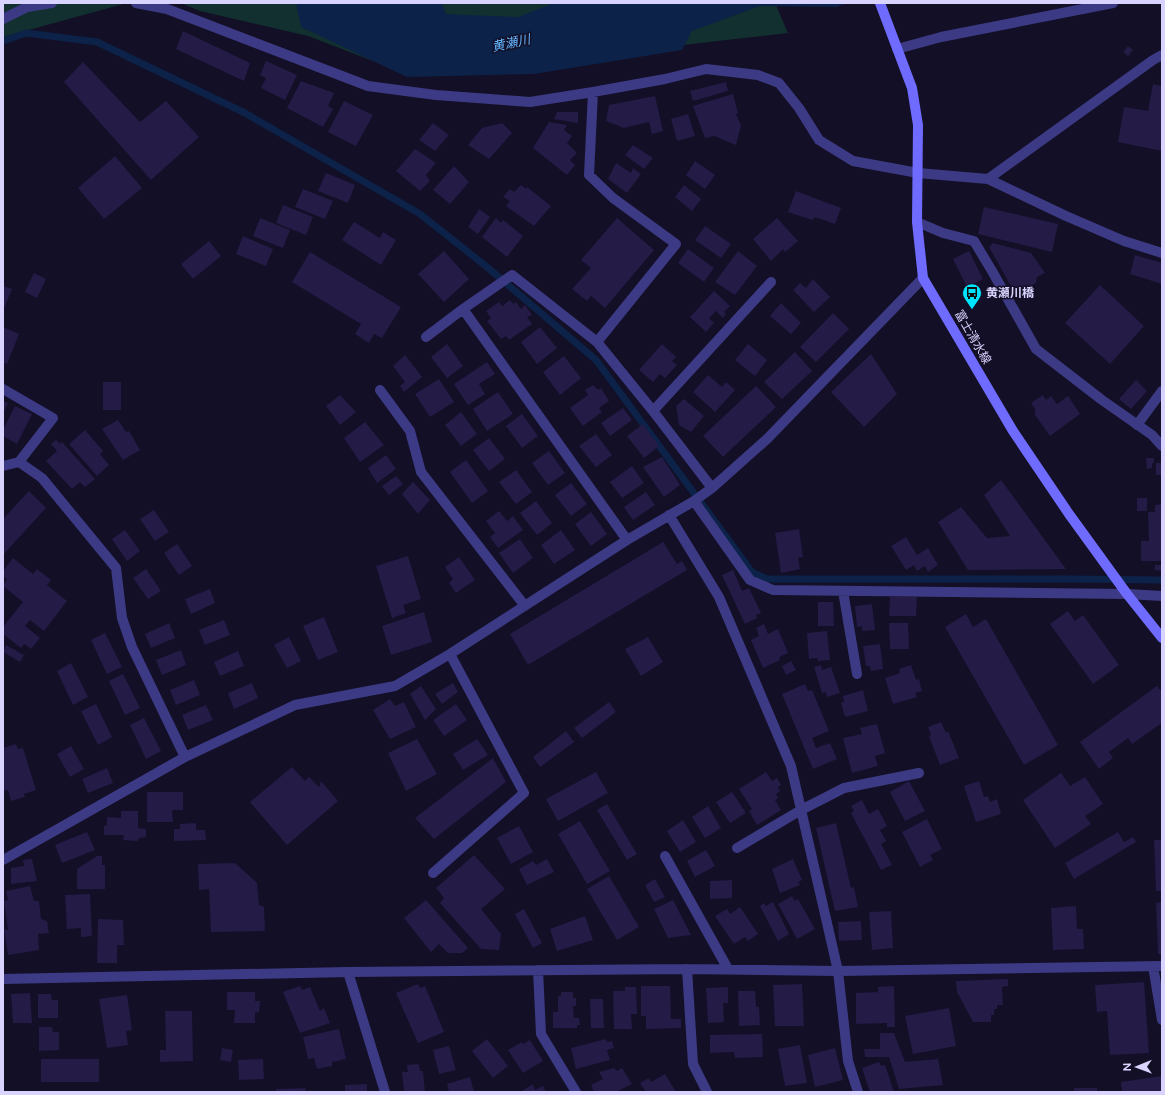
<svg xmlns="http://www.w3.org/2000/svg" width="1165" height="1095" font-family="Figtree,'Noto Sans JP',sans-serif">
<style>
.green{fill:#12302f}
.water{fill:#0c2248}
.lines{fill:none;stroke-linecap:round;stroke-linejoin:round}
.stream{stroke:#0c2248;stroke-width:7}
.building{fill:#241b47}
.service{stroke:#3d3a85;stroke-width:10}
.minor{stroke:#3d3a85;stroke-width:10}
.secondary{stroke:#6f6bff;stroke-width:10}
.labels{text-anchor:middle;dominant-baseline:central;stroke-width:3;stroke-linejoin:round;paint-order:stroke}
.poi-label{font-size:12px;font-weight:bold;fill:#d9d4ff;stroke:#130f26;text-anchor:start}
.street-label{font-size:12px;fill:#d9d4ff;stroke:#130f26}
.water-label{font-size:13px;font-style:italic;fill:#62b6ff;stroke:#130f26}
</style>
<rect width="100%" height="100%" fill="#130f26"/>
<path class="green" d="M3,3h124l-124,34z
M181,3h594l13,30 -376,43 -104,-40 -108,-25z"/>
<path class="water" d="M296,3h146l4,11 72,3 36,-14h294l-12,4 -76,-1 -68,25 -10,19 -148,24 -127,3 -106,-50z"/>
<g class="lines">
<path class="stream" d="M3,41l23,-8 71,9 148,71 175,101 67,53 109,93 156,212 15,7h305l90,1"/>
</g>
<path class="building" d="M183,31l67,32 -6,18 -68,-32z
M1128,46l5,4 -5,6 -5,-4z
M266,61l31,14 -12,25 -24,-12 5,-10 -6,-3z
M83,62l57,60 26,-21 33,36 -48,43 -87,-98z
M301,81l33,12 -6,13 5,3 -10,18 -36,-19z
M726,82l2,9 -35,10 -3,-10z
M1153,84l9,2v65l-44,-9 6,-35 24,4z
M733,94l5,19 -2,1 5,11 -5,20 -22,-9 -9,2 -12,-32z
M655,96l8,35 -11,3 -3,-12 -25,6 -18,-7 3,-16z
M344,101l29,14 -17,31 -28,-14z
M557,112h21v11l-24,-4z
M688,114l7,22 -18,5 -6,-22z
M549,122l18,3 -3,5 8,6 -5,7 10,10 -7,7 5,5 -8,10 -34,-27z
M433,123l16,12 -14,16 -16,-11z
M502,123l10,10 -23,26 -21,-14 14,-17z
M633,145l20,13 -9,11 -19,-14z
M415,149l21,14 -10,12 4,6 -10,10 -24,-20z
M115,156l27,32 -38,31 -26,-31z
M695,161l20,14 -10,14 -19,-14z
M616,163l15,10 2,-5 8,6 -14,19 -19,-14z
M454,166l15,16 -19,22 -17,-14z
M326,173l29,12 -7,18 -30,-12z
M521,185l5,4 1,-2 24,19 -17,20 -28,-20 4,-5 -7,-4 7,-8 4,3z
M684,185l17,14 -9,12 -17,-14z
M303,189l30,12 -8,18 -30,-12z
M796,191l45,17 -6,16 -20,-7 -3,3 -24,-8z
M283,205l30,12 -7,18 -30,-12z
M984,207l74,17 -6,28 -74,-18z
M479,209l11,8 -12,17 -10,-7z
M260,218l30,12 -7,18 -30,-12z
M496,218l5,5 2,-3 20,16 -16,21 -25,-20z
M617,218l37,32 -49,58 -14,-12 -4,5 -15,-12 19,-21 -10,-8z
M777,218l21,23 -13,11 -2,-3 -12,12 -18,-22z
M354,222l26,16 3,-6 13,8 -15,25 -39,-25z
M705,226l26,18 -10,14 -26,-18z
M243,236l30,13 -7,17 -30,-12z
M209,241l12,15 -28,23 -12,-15z
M993,243l38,10 14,20 -8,4 -1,6 -20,12 -27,-48z
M688,249l26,19 -10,14 -26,-19z
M444,251l25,28 -25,23 -26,-28z
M738,251l19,15 -22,29 -20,-13z
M969,251l14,28 -16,8 -14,-28z
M310,252l91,55 -19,31 -8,-4 -5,9 -14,-9 6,-10 -69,-42z
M1135,255l27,8v21l-32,-10z
M34,273l12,6 -9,19 -12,-6z
M813,279l17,18 -16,15 -21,-22 7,-7 6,5z
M1100,285l44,41 -34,38 -45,-41z
M3,286l9,3 -9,22z
M714,291l16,15 -6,6 2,2 -3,4 -7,-7 -7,7 5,5 -8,9 -16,-15z
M510,300l3,4 3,-2 5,7 4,-4 7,10 -5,2 5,7 -23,16 -3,-4 -5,3 -14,-18 4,-3 -5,-7 13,-9 3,4z
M781,303l20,20 -10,11 -21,-18z
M833,313l16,16 -33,33 -16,-15z
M3,327l16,7 -12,30 -4,-2z
M540,327l17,21 -20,16 -16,-22z
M447,344l16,22 -16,12 -16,-21z
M662,344l14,13 -4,4 5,4 -12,13 -5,-4 -7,8 -14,-12z
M748,344l19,16 -12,16 -20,-16z
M795,352l17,19 -30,28 -18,-17z
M871,354l26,40 -33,33 -33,-35z
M405,355l17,22 -18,15 -4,-6 5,-4 -12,-16z
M564,356l17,22 -21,17 -17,-23z
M487,362l8,12 -16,10 6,10 -17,11 -14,-21z
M708,375l14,12 4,-5 9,8 -20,22 -22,-20z
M439,379l15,23 -24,15 -15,-23z
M1136,380l11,11 -16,18 -12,-10z
M103,382h18v28h-18z
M593,385l5,5 3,-2 8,13 -10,7 3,4 -19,14 -13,-18 18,-13 -3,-5z
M756,386l20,21 -53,50 -20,-21z
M498,392l15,22 -26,17 -14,-22z
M340,395l16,17 -16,13 -14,-19z
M1043,395l3,5 5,-4 6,8 11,-8 12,18 -30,22 -15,-21v-6l-4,-6z
M684,399l20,17 -13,16 -12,-7 -3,-19z
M3,401l5,2 -5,11z
M15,406l17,8 -15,30 -14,-8v-6z
M623,408l9,12 -22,16 -9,-13z
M461,412l16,22 -16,12 -16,-21z
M522,414l16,22 -16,12 -16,-22z
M118,420l8,12 3,-1 11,19 -17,10 -21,-31z
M365,422l19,23 -24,17 -16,-24z
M643,424l16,22 -15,12 -17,-22z
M85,430l18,21 -3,3 9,11 -12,11 -28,-32z
M596,434l16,21 -16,12 -17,-21z
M489,438l16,21 -16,12 -16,-21z
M56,440l4,4 2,-2 33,37 -10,8 -5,-5 -8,7 -26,-28 11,-10 -6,-7z
M549,451l16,22 -17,12 -16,-22z
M386,455l10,14 -19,14 -9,-15z
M662,457l18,28 -16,12 -21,-30z
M1146,458h8v5h-2v5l-5,1z
M466,460l22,31 -16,12 -22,-31z
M1156,463h6v12h-6z
M632,466l12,17 -22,15 -12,-16z
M516,470l16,22 -16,12 -17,-22z
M396,476l7,8 -14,11 -7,-9z
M1001,480l65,89 -98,1 -30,-48 23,-15 26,31 23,-2 -26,-41z
M413,482l17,18 -12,14 -16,-20z
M571,483l16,21 -16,12 -16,-21z
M29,491l17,17 -43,47v-36z
M646,492l9,13 -22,15 -9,-13z
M1137,498h10v13h-10z
M536,501l16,22 -15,12 -17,-22z
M1162,504v57h-21v-20h8l-1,-29h7v-7z
M154,510l15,22 -14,9 -15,-22z
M499,511l8,10 6,-5 10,14 -25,18 -8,-11 5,-4 -9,-12z
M591,512l16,22 -16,12 -16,-22z
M799,529l4,28 -5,1 2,11 -19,4 -6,-40z
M125,530l15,21 -13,10 -15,-22z
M561,530l14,20 -21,14 -13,-19z
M906,537l11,18 11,-7 10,17 -10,7 -3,-6 -8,5 -3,-6 -8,5 -15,-24z
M520,539l13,19 -20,15 -14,-20z
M663,542l14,22 5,-3 5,9 -159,95 -18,-31z
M177,544l15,22 -13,9 -15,-22z
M408,556l13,43 -18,6 3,8 -14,5 -16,-52z
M459,557l16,23 -19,13 -7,-10 4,-4 -8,-12z
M13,558l20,16 4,-5 14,11 -4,5 20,16 -23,30 -14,-11 -5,6 15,12 -9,11 -7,-5 -3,4 -18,-14v-7l20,-25 -20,-16 4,-7 -4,-3v-5z
M1155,565h7v6l-7,-1z
M146,569l15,22 -13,8 -15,-21z
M733,570l9,21 7,-3 12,25 -5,2 1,3 -12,6 -23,-49z
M210,589l5,14 -24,11 -6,-15z
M890,597h27l-1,19h-27z
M818,602h15l1,24h-16z
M872,604l3,26 -13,1v-5l-5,1 -2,-21z
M1068,611l7,10 8,-6 36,50 -26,19 -43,-60z
M424,612l8,30 -41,13 -9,-29z
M966,614l7,13 13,-8 72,126 -34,20 -79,-138z
M324,617l14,35 -20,8 -15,-34z
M224,620l6,15 -25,10 -6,-15z
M169,623l6,15 -24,10 -6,-14z
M889,623h19l1,26h-19z
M764,624l4,10 10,-5 10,24 -9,4 1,3 -17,8 -12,-28 8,-4 -3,-8z
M827,631l3,29 -12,1 -1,-3 -8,1 -2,-26z
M105,633l17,34 -15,7 -16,-34z
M289,637l12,24 -14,7 -13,-23z
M648,637l15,25 -22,14 -16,-27z
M880,644l3,25 -12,2 -1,-5h-4l-3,-20z
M6,645l18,10 -4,7 -17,-10z
M181,650l5,15 -24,10 -6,-15z
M238,651l6,15 -24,10 -6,-14z
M791,661l5,9 -10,5 -4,-9z
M71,663l17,34 -15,8 -16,-34z
M821,665l1,5 9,-3 9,26 -13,4 -1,-5 -4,1 -8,-26z
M911,665l5,15 3,-1 3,12 -7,2 2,4 -24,7 -8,-26 15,-5 -1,-4z
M123,674l17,34 -15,7 -16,-34z
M194,680l6,15 -24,10 -6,-15z
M252,683l6,15 -24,11 -6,-16z
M453,683l5,9 -16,12 -7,-10z
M805,684l3,7 4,-1 17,41 -17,7 4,10 14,-5 7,16 -24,10 -31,-75z
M421,686l15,23 -11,11 -15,-26z
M1157,686l5,6v31l-30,21 -4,-6 -19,14 4,6 -14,11 -19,-27z
M863,690l5,21 -23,6 -4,-14 3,-1 -1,-6z
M390,699l5,7 9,-4 12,25 -26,12 -17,-29z
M609,702l7,10 -34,26 -8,-10z
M96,704l16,33 -14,8 -17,-34z
M456,704l11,16 -23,16 -11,-16z
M206,705l7,15 -25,10 -6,-15z
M144,718l17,33 -15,8 -16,-34z
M941,722l5,11 2,-2 11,27 -19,7 -11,-29 2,-1 -3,-8z
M877,724l8,29 -10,3 3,10 -26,7 -9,-35 19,-4 -2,-6z
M566,731l8,11 -34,25 -7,-10z
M417,739l20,35 -31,17 -18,-38z
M477,739l11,16 -25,15 -10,-16z
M16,744l2,5 5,-1 13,42 -12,4 1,3 -14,4 -3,-11 -5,1v-43z
M71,746l13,23 -14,8 -13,-23z
M493,758l13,24 -72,57 -19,-21z
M292,767l13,14 4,-4 10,10 2,-6 17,20 -51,44 -37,-43z
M107,768l6,15 -25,10 -6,-14z
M596,772l12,21 -50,28 -12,-22z
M766,772l6,9 5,-3 4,7 -3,2 2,4 -4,3 2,4 -3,2 6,10 -24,15 -8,-14 3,-2 -13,-20z
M1061,773l9,13 15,-9 18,27 -18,12 6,8 -36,24 -32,-48z
M909,781l16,30 -20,10 -15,-29z
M979,781l5,16 4,-1 2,6 7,-3 4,15 -25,8 -12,-36z
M147,792h36v18h-11l1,12h-26z
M732,792l14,21 -16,10 -14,-21z
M862,800l7,14 9,-5 9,17 -7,4 6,11 -5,3 11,21 -11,5 -30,-57 3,-2 -3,-5z
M607,804l30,50 -10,6 -30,-50z
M708,806l13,22 -16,10 -13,-21z
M121,811h17v17l8,1v8l-7,1 -1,3 -15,-1 1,-5h-20v-10l3,1v-9l14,1z
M927,819l15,30 -12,6 3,5 -13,7 -18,-35z
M683,820l13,22 -16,10 -13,-21z
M580,821l30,50 -23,13 -29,-50z
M196,823v7h9l1,10 -32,1v-12h6v-5z
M836,823l15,65 3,-1 4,20 -23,4 -19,-83z
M519,826l14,26 -22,12 -14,-26z
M87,832l8,18 -33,13 -7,-18z
M1118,832l6,10 9,-5 3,5 -62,37 -9,-16z
M1154,840h8v51h-6z
M706,850l9,16 -20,11 -8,-16z
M474,855l31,34 -24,20 20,25 -2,16 -18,-1 -41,-46 4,-5 -8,-10z
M97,856h5v9h3v24h-28v-20z
M32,859l5,22 -26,3v-16l13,-2 -1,-6z
M547,859l7,13 -27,13 -8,-16 14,-8 3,4z
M793,859l9,21 -4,2 2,3 -20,8 -8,-24z
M235,863l22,20 2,22 5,2 1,24 -54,1 -2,-43 -10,1 -1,-26z
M609,876l30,51 -22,13 -30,-51z
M655,879l10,18 -11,5 -9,-17z
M732,880v18l-22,1v-18z
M30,886l4,15h5l2,18 6,2 2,12 -11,1 1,16 -31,5 -4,-26 4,1 -4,-29 4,-1 -2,-9z
M90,894l2,42 -11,1v-9l-14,1 -2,-34z
M792,896l3,5 3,-2 17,30 -18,10 -19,-35z
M426,900l42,48 -6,5h-14l-9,-9 -8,8 -27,-34z
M673,900l18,35 -23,3 -14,-29z
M773,902l16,32 -11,7 -18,-35 4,-3 2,3z
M1162,902v52h-4l-2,-51z
M1076,906l1,23h6l1,20 -31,1 -2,-42z
M740,907l18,27 -10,7 -3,-4 -11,7 -19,-28 12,-7 3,5z
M524,909l18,34 -9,5 -18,-34z
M891,911l2,37 -21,2 -3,-38z
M585,916l8,24 -36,11 -7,-22z
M98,919l25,1 1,25h-7v18h-20z
M861,921l1,19 -23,1 -1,-19z
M1008,979v7l-6,1 1,18h-6v4h-3v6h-3v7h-18l-16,-30 -1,-11z
M1144,982l5,71 -39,2 -3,-44 -10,1 -2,-27z
M418,984l2,4 5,-2 19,46 -26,11 -22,-50z
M802,984l2,42h-29l-2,-41z
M300,986l2,4 8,-3 10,24 4,-3 6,15 -30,10 -17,-41z
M641,986h29l1,33h10v9l-35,1v-13h-5z
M894,986l1,41h-8v-4l-31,1v-31l22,-1v-5z
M625,987h11l1,27h-6l1,15h-18l-1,-38h12z
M728,987v16h-5l1,19 -16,1 -2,-35z
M738,991h17l1,16h3l1,18 -21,1z
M227,992h28v9h5l-1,11 -4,1v10h-21l1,-13h-8z
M561,992h12v6h3v8h-3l1,12h5l1,7h-3v3h-24v-16h5v-16h3z
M30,993l2,30h-19l-2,-29z
M38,994h13l1,6h6v18h-20z
M127,995l5,35 -6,1 2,14 -21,3 -8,-49z
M590,999h13l1,29h-13z
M949,1008l7,38 -43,8 -8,-38z
M165,1011h27l1,50 -33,1v-12h6z
M39,1027h13l1,5h6v18l-20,1z
M339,1029l7,30 -14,3v4l-15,3 -3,-11 -6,1 -5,-22z
M880,1033h14l11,29 33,-3 5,26 -44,4 -10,-32h-24l-1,-8h16z
M762,1034l1,23 -28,1 -1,-6 -24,1v-18z
M487,1039l21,27 -15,12 -21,-27z
M606,1039l1,3 5,-1 2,7 -7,2 3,10 -34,9 -5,-21z
M530,1040l13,21 -20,12 -15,-23 14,-8 1,2z
M800,1045l7,38 -22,3 -7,-37z
M449,1046l7,24 -17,4 -6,-24z
M222,1048l11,2 -2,12 -11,-2z
M835,1048l8,32 -28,7 -7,-32z
M41,1059h58v23h-58z
M263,1059l1,20 -25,1 -1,-20z
M879,1062l2,4 4,-1 9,27h-24l-8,-24z
M419,1064l1,7h3l2,21h-21l-2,-20h6l-1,-7z
M614,1068l3,3 5,-3 10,16 -16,8h-22l-3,-7 12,-6 -4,-7z
M665,1074l11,18h-30l-6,-9 9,-5 2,4z
M1162,1076v16h-40l-1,-10z
M470,1077l4,15h-25l-2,-8z
M367,1084v8h-22v-7z
M533,1084l2,6 8,-4 3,6h-22l-1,-2z
M305,1088l1,4h-30v-3z
M1074,1088h23v4h-23z"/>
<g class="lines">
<path class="service" d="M917,222l26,11 31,8 18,30 44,78 66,51 50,35 10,11
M1137,425l25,-34"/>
<path class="minor" d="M136,3l31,6 201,77 68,9 94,7 63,-10 72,-13 41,-10 52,6 21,8 20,25 20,32 34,21 65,12 70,6 78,37 58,25 38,12
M3,19l24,-12 25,-4
M897,49l44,-12 172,-34
M593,92l-4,83 24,23 63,46 -79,98
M988,179l165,-119 9,-5
M463,309l49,-34 85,67 56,69 59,77
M426,337l37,-28 164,231
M3,389l50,29 -34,44
M380,390l30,41 11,41 104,134
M653,411l118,-129
M3,466l16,-4 23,16 74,90 6,50 10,29 53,110
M694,501l56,79 23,10 354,4 35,2
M669,515l50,82 72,169 47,205 10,90 10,31
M843,591l14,83
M737,848l64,-38 43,-22 75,-15
M665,856l63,113
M3,860l182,-103 110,-52 100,-19 55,-32 177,-114 67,-39 18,-13 55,-49 156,-161
M433,873l91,-80 -74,-139
M1153,966l9,54
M687,969l6,95 14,28
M538,970l3,64 35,58
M348,972l37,120
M3,979l345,-7 339,-3 151,2 324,-5"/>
<path class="secondary" d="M880,3l32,85 6,37 -1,97 6,56 90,153 56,83 58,80 35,44"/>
</g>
<defs>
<symbol id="bus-pin" viewBox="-11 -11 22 30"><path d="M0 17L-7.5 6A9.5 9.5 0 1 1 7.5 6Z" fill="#00e5ff" stroke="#130f26"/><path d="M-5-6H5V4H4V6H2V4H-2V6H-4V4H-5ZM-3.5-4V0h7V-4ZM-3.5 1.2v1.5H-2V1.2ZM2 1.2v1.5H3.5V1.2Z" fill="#111"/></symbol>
</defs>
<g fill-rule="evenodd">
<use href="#bus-pin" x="961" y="282" width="22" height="30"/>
</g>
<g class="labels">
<g class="poi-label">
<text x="986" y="293">黄瀬川橋</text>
</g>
<g class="street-label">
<text transform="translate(973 337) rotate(60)">富士清水線</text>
</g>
<g class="water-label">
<text transform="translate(511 43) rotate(-12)">黄瀬川</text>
</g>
</g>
<rect width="1165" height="1095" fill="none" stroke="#d9d4ff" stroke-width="8"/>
<g transform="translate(1137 1067) rotate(269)" stroke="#130f26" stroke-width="3" paint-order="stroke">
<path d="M0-3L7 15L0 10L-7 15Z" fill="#d9d4ff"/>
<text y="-6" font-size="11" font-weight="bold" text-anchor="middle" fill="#d9d4ff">N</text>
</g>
</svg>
